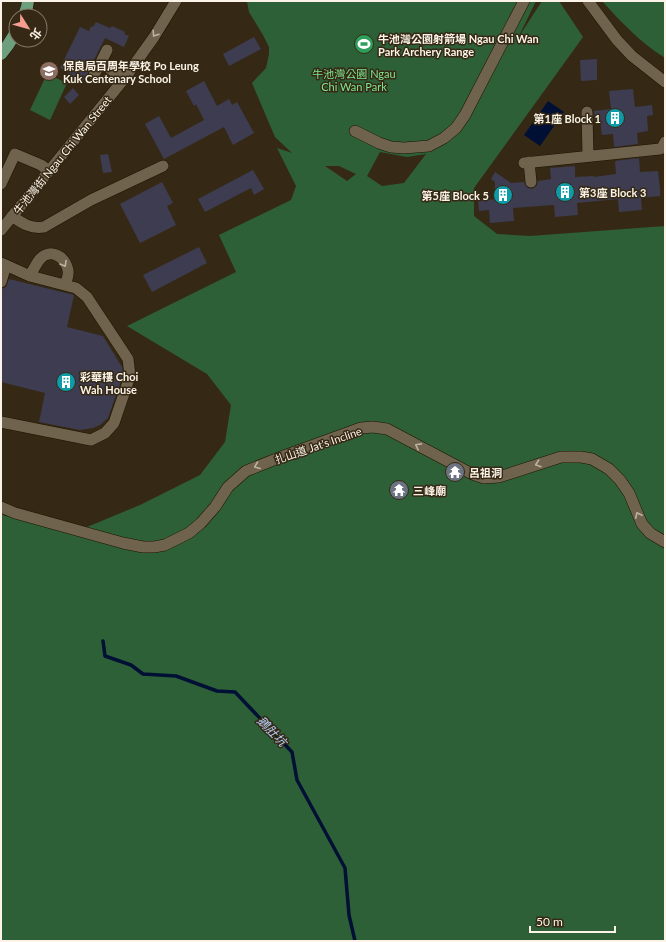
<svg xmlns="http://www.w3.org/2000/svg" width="666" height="942" font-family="Lato,'Noto Sans TC',sans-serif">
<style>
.green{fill:#2e6037;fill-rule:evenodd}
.water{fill:#001034}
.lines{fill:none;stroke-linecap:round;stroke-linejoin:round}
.stream{stroke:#001034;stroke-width:3.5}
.building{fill:#3e3c51}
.minor-casing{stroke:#1c1101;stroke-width:12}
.major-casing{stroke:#1c1101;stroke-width:13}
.minor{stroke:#70634d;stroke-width:11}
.major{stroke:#6d9e7d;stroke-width:12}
.oneway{stroke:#bcb2a2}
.labels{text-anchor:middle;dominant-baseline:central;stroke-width:3;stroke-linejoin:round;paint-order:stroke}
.poi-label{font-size:11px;font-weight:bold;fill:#fbf3e7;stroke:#352915;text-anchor:start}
.park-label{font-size:11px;fill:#7de790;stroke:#352915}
.street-label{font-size:11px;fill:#fbf3e7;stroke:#352915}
.water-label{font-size:12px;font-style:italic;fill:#b6cff8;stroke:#352915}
</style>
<rect width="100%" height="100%" fill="#352915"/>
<path class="green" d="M247,1h289l-18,37 24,-37h17l24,36 -109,151v28l23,18 33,2 135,-10v715h-664v-428l4,3 32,6 38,10 65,-27 60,-30 25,-33 6,-37 -24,-31 -80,-48 109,-54 -17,-37 72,-35 5,-14 -19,-38 15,5 -17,-16 -23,-54 14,-15 3,-14v-7l-6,-12 -14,-23zM380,152l27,5 19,-3 -22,29 -22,3 -15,-10zM325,166h14l17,8 -9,7z
M602,1h63v57c-24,-15 -44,-36 -63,-57z
M47,74l20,9 -17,37 -20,-10z"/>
<path class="water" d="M548,101l16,11 -24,34 -16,-11z"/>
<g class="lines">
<path class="stream" d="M103,641l2,15 26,9 12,9 33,2 41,15 18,1 57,60 5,28 48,88 4,47 6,26"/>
</g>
<path class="building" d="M96,22l14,6 2,-2 13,6 -1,2 5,2 -5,11 -19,-9 -17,34 -1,5 -1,3 -2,-1 -3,5 -14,-7 2,-5 -9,-4 20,-41 9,4 2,-5 2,1z
M254,37l7,12 -32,17 -6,-12z
M597,59v21l-16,1 -1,-21z
M204,81l13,25 12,-7 3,6 5,-3 17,31 -21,12 -9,-18 -60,32 -19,-35 14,-8 12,22 33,-18 -8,-16 -2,2 -8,-15z
M73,88l6,7 -9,9 -6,-7z
M633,89l2,18 17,-2 1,10 -6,1 1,15 -11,2 1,11 -24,3 -1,-13 -11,1 -2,-15 -5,1 -1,-10 17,-2 -2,-18z
M108,154l4,18 -9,1 -3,-18z
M639,158l1,14 18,-1 2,18v7l-19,2 1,12 -23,2 -1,-13 -41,4 1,12 -23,2 -1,-12 -41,3 1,13 -24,2 -1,-13 -10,1 -1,-10 17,-2v-17l-4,-3 4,-7 16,11 13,-1 2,4 2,2 4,1 3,-2 2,-2 1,-4 13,-2 -1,-11 25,-2v11l19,-1v1l22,-3 -1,-12h1l-1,-1z
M253,170l11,19 -10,6 -3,-7 -46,24 -7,-13z
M162,182l11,21 -6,3 9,19 -36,18 -20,-39z
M199,247l8,16 -55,29 -9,-17z
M9,279l65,16 -7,32 36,9 19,31 1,8 -15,43 -8,7 -7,3 -13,2 -41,-8 6,-29 -44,-11v-93l5,-2z"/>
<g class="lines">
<defs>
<path id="minor" d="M588,1l29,39 15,16 33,26
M107,50l-6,12 23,17
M94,75l7,-13
M587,112l1,44
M355,131l24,12 12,4 13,1 25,-2 15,-8 12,-10 9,-13 59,-114
M529,162l2,20
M524,163l136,-14 2,-1 3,-6
M1,184l14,-30 26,11 8,6
M12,216c11,8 19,13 32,11l47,-27 72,-34
M1,230l123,-151 30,-42 22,-36
M1,263l29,13 46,12 11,9 41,62 2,17 -16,47 -9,10 -14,7 -90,-18
M30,276c3,-6 6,-12 10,-17 10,-11 25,-3 28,11 1,5 -1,10 -3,15
M1,282l5,-17
M1,507l14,6 108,30 20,4h11l11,-2 24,-12 12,-10 14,-16 13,-20 18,-16 35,-14 80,-29 12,-1 14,2 85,45 12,4 15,-1 62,-20h20l11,2 17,10 11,11 9,13 13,31 8,9 15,9"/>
<path id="major" d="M24,16l3,-9 1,-6
M1,54l7,-9 8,-13"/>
</defs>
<use href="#minor" class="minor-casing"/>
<use href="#major" class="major-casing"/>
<use href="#minor" class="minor"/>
<use href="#major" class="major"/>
</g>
<defs><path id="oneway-chevron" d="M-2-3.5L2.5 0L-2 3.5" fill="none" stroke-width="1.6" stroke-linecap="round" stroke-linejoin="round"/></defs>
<g class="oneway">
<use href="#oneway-chevron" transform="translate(155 34) rotate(123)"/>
<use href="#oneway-chevron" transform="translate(64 264) rotate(60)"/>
<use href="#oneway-chevron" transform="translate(418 446) rotate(-152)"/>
<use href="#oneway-chevron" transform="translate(538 464) rotate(162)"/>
<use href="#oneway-chevron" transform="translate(257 466) rotate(158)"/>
<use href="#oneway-chevron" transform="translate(638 515) rotate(-115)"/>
</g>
<defs>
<symbol id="stadium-disc" viewBox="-11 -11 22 22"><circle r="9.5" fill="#2e9e5b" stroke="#352915"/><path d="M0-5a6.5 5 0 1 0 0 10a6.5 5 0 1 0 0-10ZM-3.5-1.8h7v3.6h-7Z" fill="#fff"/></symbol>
<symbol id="school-disc" viewBox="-11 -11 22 22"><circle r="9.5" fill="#8d6e63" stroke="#352915"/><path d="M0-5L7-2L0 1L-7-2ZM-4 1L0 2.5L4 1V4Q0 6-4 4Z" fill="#fff"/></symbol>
<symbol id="building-disc" viewBox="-11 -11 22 22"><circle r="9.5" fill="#0f9aa8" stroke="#352915"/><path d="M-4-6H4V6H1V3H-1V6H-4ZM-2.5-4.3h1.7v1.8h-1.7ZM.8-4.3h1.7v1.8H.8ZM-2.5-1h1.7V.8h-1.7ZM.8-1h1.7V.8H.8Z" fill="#fff"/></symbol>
<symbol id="temple-disc" viewBox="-11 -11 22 22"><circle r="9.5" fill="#6b7280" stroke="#352915"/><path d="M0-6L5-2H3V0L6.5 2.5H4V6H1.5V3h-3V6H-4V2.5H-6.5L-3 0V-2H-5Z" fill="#fff"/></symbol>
</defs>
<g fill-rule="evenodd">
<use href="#stadium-disc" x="353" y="33" width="22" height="22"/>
<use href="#school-disc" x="38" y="60" width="22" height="22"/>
<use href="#building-disc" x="604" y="107" width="22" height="22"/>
<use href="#building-disc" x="554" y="181" width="22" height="22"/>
<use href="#building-disc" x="492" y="184" width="22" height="22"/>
<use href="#building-disc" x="55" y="371" width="22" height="22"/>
<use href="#temple-disc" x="444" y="461" width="22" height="22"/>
<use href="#temple-disc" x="388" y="479" width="22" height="22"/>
</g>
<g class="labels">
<g class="poi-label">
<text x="378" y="38">牛池灣公園射箭場 Ngau Chi Wan<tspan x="378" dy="13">Park Archery Range</tspan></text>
<text x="63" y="65">保良局百周年學校 Po Leung<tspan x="63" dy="13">Kuk Centenary School</tspan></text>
<text x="601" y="118" text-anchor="end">第1座 Block 1</text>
<text x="579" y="192">第3座 Block 3</text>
<text x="489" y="195" text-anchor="end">第5座 Block 5</text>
<text x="80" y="376">彩華樓 Choi<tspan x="80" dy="13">Wah House</tspan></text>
<text x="469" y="472">呂祖洞</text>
<text x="413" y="490">三峰廟</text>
</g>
<g class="park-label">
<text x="354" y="73">牛池灣公園 Ngau<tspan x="354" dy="13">Chi Wan Park</tspan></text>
</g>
<g class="street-label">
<text transform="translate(62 155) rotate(-51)">牛池灣街 Ngau Chi Wan Street</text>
<text transform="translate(318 445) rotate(-19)">扎山道 Jat's Incline</text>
</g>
<g class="water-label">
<text transform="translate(272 731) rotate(46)">鵝肚坑</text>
</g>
</g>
<rect width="666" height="942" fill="none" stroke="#fbf3e7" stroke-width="4"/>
<g transform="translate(28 28) rotate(127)"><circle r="19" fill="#352915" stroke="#847a69"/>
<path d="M0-3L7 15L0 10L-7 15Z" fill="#f59d8f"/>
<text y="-6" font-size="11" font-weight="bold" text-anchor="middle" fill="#fbf3e7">北</text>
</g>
<path d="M530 926v6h85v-6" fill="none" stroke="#fbf3e7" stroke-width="2"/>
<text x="536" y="926" font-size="12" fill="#fbf3e7" stroke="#352915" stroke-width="3" paint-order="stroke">50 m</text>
</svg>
